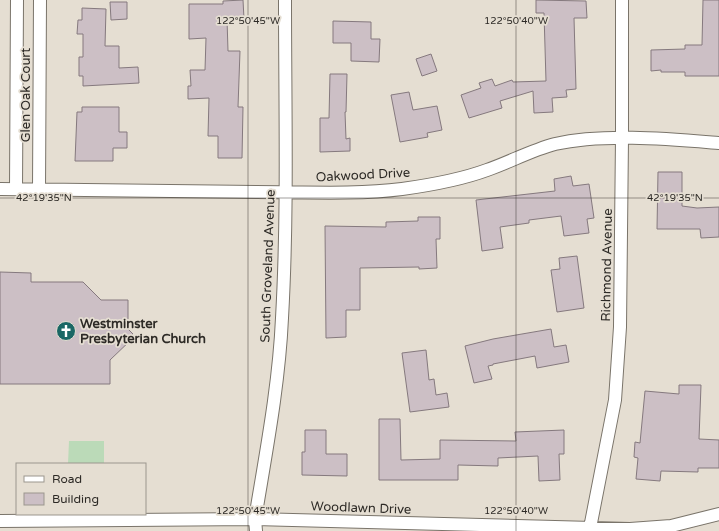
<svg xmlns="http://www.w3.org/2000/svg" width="719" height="531" font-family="'Varela Round',sans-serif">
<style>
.green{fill:#bbdab8}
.building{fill:#ccbfc5;stroke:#85797e}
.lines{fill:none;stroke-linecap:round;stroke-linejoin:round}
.minor-casing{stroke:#7a746a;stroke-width:14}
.minor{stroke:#fff;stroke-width:12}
.ticks{fill:none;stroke:#2d2a26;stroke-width:1;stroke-opacity:0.45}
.labels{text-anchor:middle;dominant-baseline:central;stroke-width:3.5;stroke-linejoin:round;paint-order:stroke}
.street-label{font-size:13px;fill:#2d2a26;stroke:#e5ded2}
.poi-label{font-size:13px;font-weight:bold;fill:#2d2a26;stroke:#e5ded2;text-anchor:start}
.ticks-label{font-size:10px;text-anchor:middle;fill:#2d2a26;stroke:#e5ded2;stroke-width:3.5;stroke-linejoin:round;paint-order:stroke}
</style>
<rect width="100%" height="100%" fill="#e5ded2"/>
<path class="green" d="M69,441h35v23h-36z"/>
<path class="building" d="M243,0l1,19h-17l1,32h12l-2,56h5l-1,51h-24v-22h-10l1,-38 -21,1v-13h3l-1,-16h15l1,-32 -17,1v-35h34v-3z
M536,0l50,1 1,17h-13l2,71 -10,1 1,7 -15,1 1,14 -19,1 -1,-22 -33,10 2,7 -33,10 -8,-23 20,-7 -2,-5 13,-4 3,7 17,-6 1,2 33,-1 -2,-68h-8z
M703,0h16v76h-34v-4h-24v-2l-10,1v-21l34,-1v-4h17z
M110,2h17v17l-16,1z
M82,8l24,1 -1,37h14v22l19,-1 1,16 -56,3v-10h-4v-19h4v-23h-6l1,-14h4z
M333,21l38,1v17h9l-1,23 -28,-1v-18h-18z
M431,54l6,17 -15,5 -6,-17z
M330,74h17l-1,38h-1l1,27 4,-1v13l-30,1v-34h9z
M409,92l4,18 24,-4 5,24 -15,3 1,4 -28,5 -9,-47z
M82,107h37v25h8v16h-14v13h-38l2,-49h5z
M658,172h24v34l15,2 22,-1v30l-18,1 -1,-9h-43z
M571,176l2,10 16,-2 5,34 -7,1 2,14 -25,3 -3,-20 -32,4v3l-29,4 3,21 -21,3 -6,-51 79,-9 -1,-12z
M418,217h22v22h-4l1,29 -18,1v-2l-59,1v42h-14v27l-20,1 -1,-112 61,1v-5l32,-1z
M577,256l7,52 -27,4 -6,-42 9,-1 -1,-11z
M0,272l31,1v9h52l18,18h27v29l5,5 -1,1 2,2 -24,23v24h-110z
M551,329l3,18 12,-2 3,17 -32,6 -2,-12 -42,8v1l-5,1 4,13 -18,4 -9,-37 28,-7z
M426,350l3,30 5,-1 2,16 11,-2 2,14 -39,5 -8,-59z
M679,385h22l-2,54 20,1v28h-21v4l-37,-1 -1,10 -24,-2 2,-21 -4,-1 1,-15 5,1 5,-52 34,3z
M379,419h21l1,41 39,-1v-19l76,1 -1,-9 49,-2v24h-5l1,26 -21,1 -1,-25 -40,2v8l-40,-1v15h-79z
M305,430h21v24h21v22l-45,-1v-23h3z"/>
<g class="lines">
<defs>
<path id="minor" d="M0,189c85,1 170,2 256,3 46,0 100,3 146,-3 29,-4 58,-9 85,-19 23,-8 45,-20 68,-26 49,-11 114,-5 164,-1
M16,189l1,-189
M39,189l1,-189
M0,521l255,-2 375,10 41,-3 48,-12
M590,528l25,-128 5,-73 2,-189v-138
M256,531l-1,-12c11,-67 24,-134 27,-201 6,-106 3,-212 3,-318"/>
</defs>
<use href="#minor" class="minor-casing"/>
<use href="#minor" class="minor"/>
</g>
<path class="ticks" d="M248,0v531M516,0v531M0,198h719"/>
<defs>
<symbol id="church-disc" viewBox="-11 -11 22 22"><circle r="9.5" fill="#1a6765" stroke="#e5ded2"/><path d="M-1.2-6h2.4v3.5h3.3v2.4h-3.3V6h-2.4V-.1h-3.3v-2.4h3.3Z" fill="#fff"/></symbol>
</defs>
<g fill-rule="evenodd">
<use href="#church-disc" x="55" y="320" width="22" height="22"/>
</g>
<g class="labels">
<g class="street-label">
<text transform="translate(26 95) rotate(-90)">Glen Oak Court</text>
<text transform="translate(363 175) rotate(-3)">Oakwood Drive</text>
<text transform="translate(607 265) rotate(-89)">Richmond Avenue</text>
<text transform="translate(268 266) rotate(-88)">South Groveland Avenue</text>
<text transform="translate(361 508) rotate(2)">Woodlawn Drive</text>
</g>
<g class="poi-label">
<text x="80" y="324">Westminster<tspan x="80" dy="15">Presbyterian Church</tspan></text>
</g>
</g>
<g class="ticks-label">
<text x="248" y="24">122°50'45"W</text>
<text x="516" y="24">122°50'40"W</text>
<text x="44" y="201">42°19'35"N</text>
<text x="675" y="201">42°19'35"N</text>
<text x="248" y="514">122°50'45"W</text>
<text x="516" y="514">122°50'40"W</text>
</g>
<rect x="16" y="463" width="130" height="52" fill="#e5ded2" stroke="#9b968d"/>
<rect x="24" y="476" width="20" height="6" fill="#ffffff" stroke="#9b968d"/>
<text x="52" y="483" font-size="12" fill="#2d2a26">Road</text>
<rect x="24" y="493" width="20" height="12" fill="#ccbfc5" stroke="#9b968d"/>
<text x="52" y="503" font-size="12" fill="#2d2a26">Building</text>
</svg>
